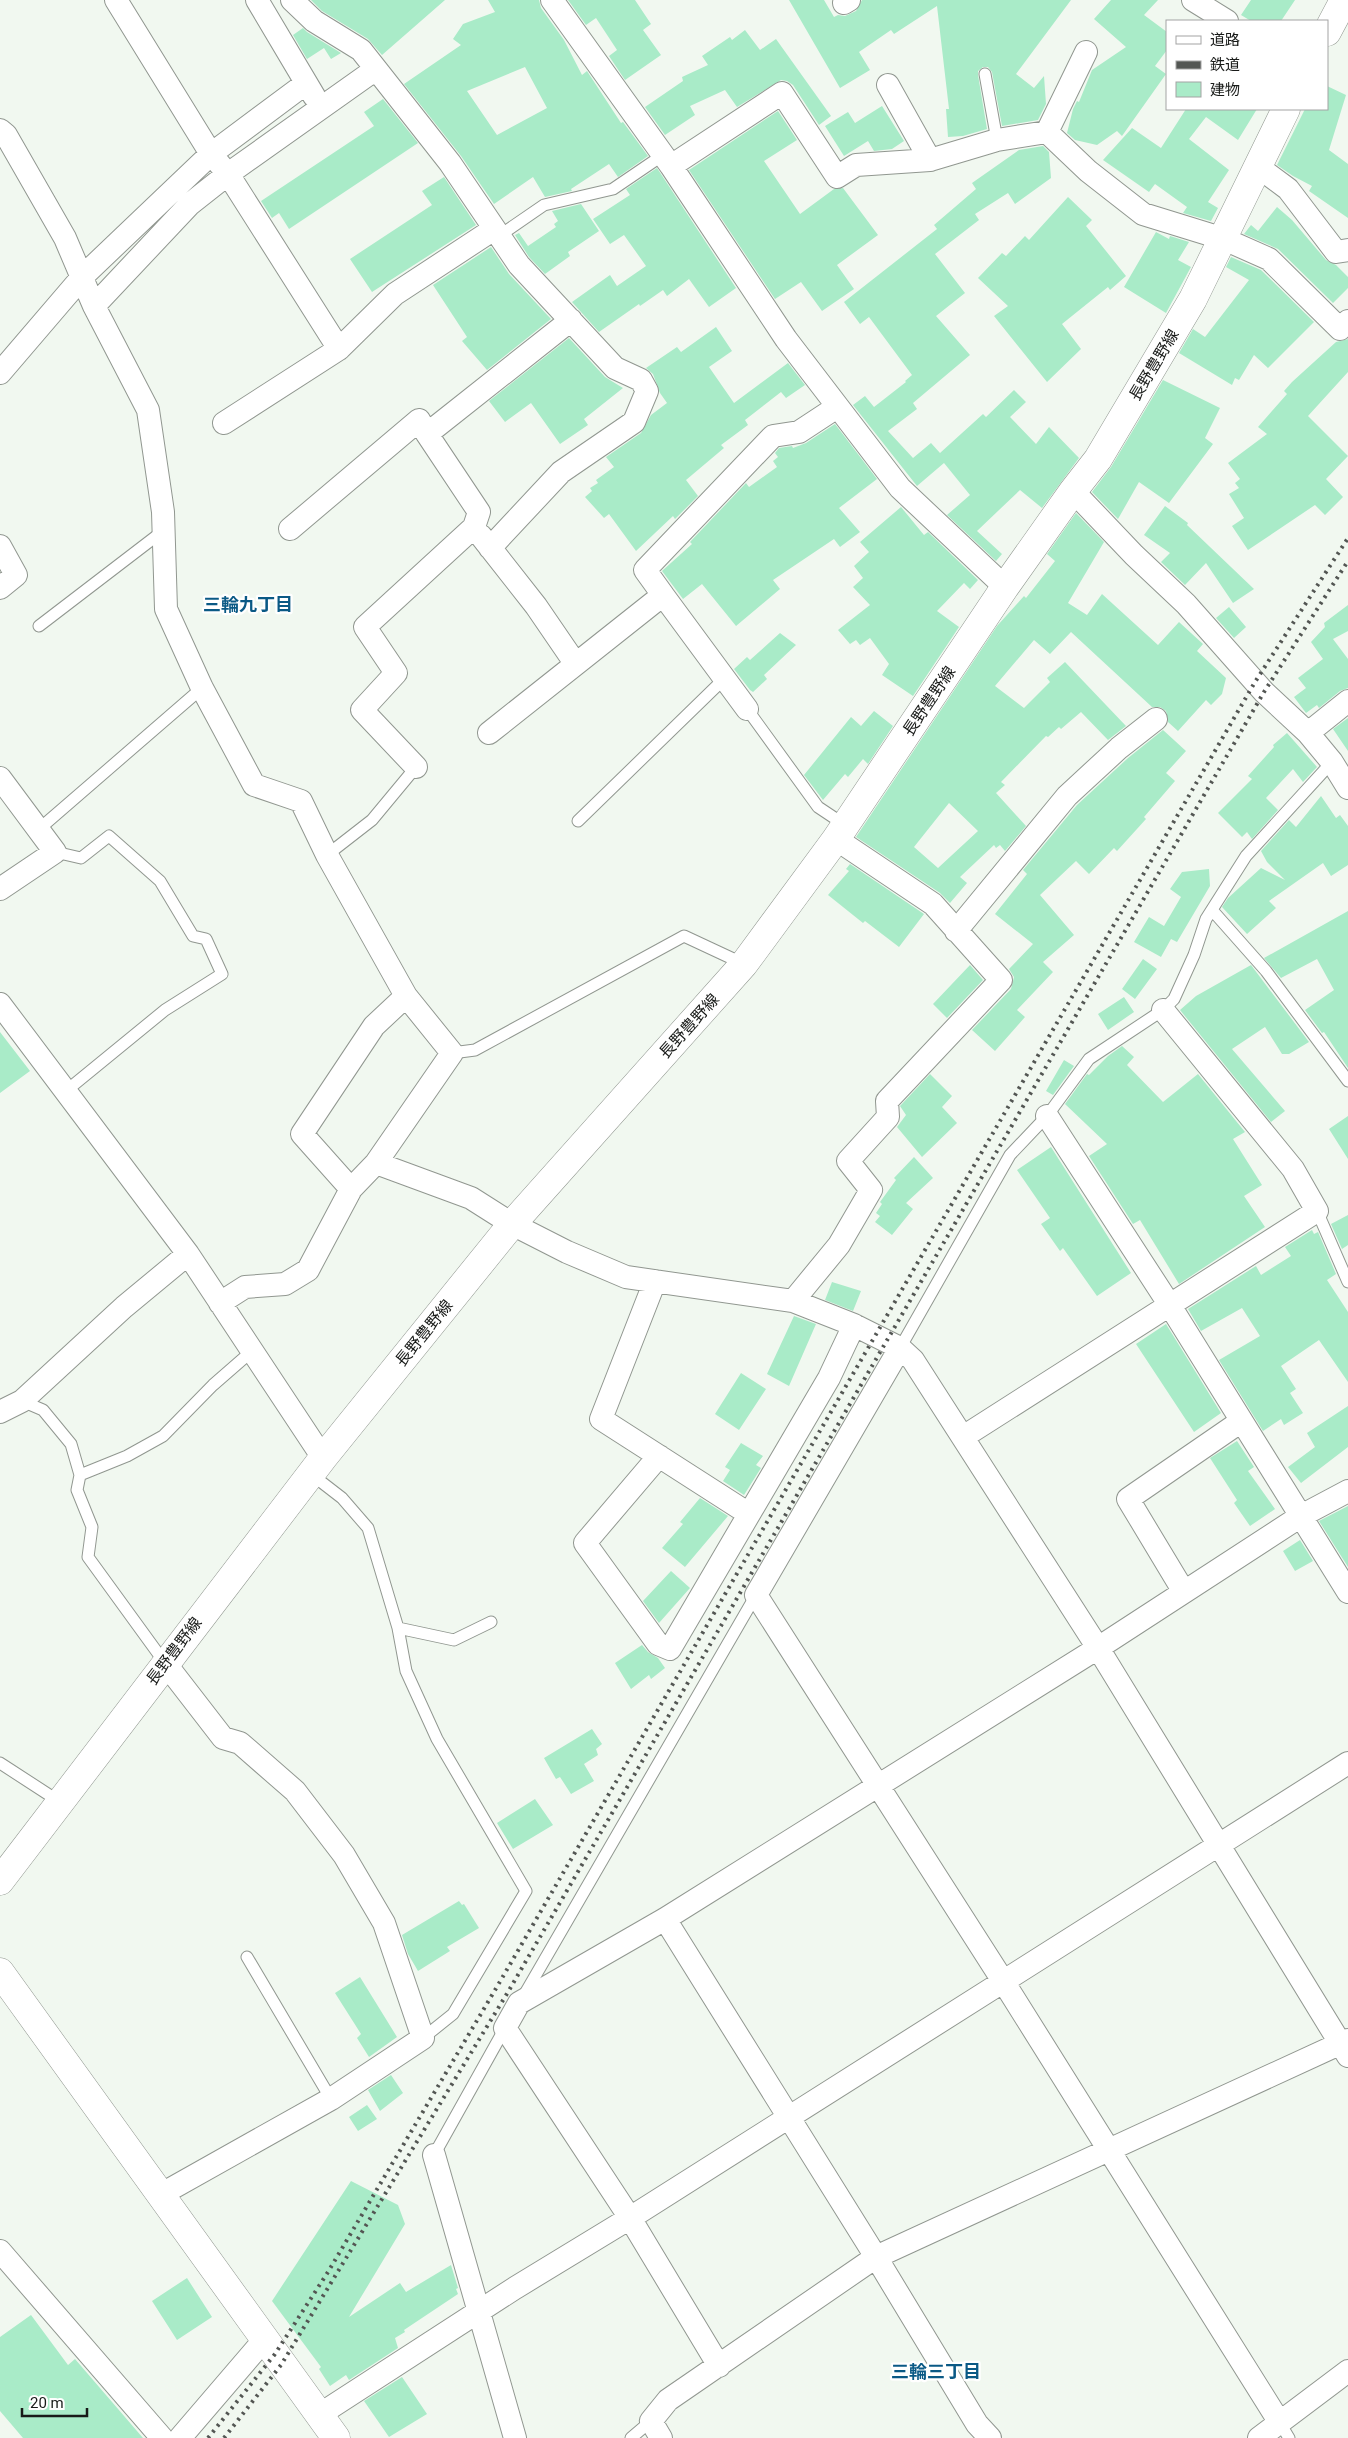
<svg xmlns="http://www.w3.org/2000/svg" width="1348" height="2438" font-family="Roboto,'Noto Sans JP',sans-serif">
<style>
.building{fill:#a9ebc8;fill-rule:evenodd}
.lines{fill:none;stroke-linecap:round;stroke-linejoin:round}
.lane-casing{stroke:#919790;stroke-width:13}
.street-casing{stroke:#919790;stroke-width:24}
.secondary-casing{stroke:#919790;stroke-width:29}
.lane{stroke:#fff;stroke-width:11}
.street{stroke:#fff;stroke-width:22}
.secondary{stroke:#fff;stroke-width:28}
.rail{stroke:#535653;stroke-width:4;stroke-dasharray:2.5 5;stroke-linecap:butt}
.labels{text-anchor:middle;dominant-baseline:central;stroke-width:4.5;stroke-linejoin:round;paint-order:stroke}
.street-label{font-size:16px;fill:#181a18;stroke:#fff}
.neighbourhood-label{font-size:18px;font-weight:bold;fill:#0a5985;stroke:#fff}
</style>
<rect width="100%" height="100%" fill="#f1f8f0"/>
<path class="building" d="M311,0h134l-63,55 -14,-16 -46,-28z
M488,0h51l2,8 23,32 18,35 5,-4 34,52 2,-1 25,34 -30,21 -9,-13 -38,25 1,2 -27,6 -12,-20 -39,27 -33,-48 -57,-72 57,-39 -8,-6 10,-15 32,-12zM525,67l22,41 -50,27 -30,-44z
M568,0h67l16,24 -8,6 18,25 -36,25 -16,-24 8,-6 -21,-32 -10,7z
M789,0h35l10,17 4,-2 7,1 11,-5 6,-11h209l-55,74 18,14 10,-12 2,28 -8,16 -36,6 -10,-54 -4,-5h-5l-5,4v4l9,54 -24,7 -15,1 -2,-28h3l-12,-103 -43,28 -3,-4 -32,22 11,18 -30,18z
M1111,0h47l-14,15 23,17v18l-12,16 11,8 -44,62 -5,-5 -20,14 -22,-5 -8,-7 6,-24 4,-8 2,1 13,-32 34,-23 -32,-28z
M1251,0h44l-14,21h-30l-10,-6z
M303,28l4,4 34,21 -10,6 -7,-11 -17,11 -14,-24z
M745,30l15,20 16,-11 55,77 -12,9 -26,-40 -6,-4 -6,-1 -44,27 -12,-17 -35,16 5,9 -30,20 -20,-28 38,-26 -1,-4 26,-12 -6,-9 28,-19 2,3z
M1327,86l19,9 -17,55 19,14v54l-39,-27 3,-5 -19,-10 -16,-11 28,-56h22z
M383,99l35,44 -129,86 -10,-16 -7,5 -11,-17 113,-75 -10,-14z
M882,106l22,35 -12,8 -18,2 -6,-10 -24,15 -19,-30 23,-14 7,11z
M1186,109h71l-19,31 -32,-23 -17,22 40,31 -21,32 10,6 -7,13 -28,-8 4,-6 -32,-23 -6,8 -46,-32 29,-32 29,20z
M778,111l19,29 -33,21 36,53 34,-25 9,-1 35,47 -41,30 17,24 -32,22 -21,-29 -26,17 -86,-129z
M1043,146l6,6 2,26 -36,26 -7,-11 -33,21 4,6 -44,34 30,39 -29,23 34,39 -57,48 4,6 -29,22 25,27 18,-15 9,10 43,-39 3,3 28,-27 12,12 -16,15 26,27 13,-17 30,31 -37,50 -22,-18 -43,41 25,23 -6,7 -49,-46 23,-20 -26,-32 -27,23 -64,-81 12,-9 9,11 32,-25 -1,-1 7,-6 -43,-58 -9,7 -16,-22 93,-73 -3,-4 42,-36 -4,-6 47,-33z
M657,168l79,120 -27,19 -20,-28 -22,17 -4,-6 -23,16 -1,-2 -40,28 -27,-30 38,-27 7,11 29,-20 -22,-31 -14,9 -17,-25 37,-24 -4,-6z
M444,177l32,48 -104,67 -22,-33 82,-54 -10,-14z
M1068,197l24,23 -6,6 40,50 -16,14 -2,-3 -46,37 19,25 -34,33 -53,-66 14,-10 -30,-28 24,-25 4,3 19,-20 4,4z
M581,204l18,27 -31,21 2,4 -25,18 -16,-17 -14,-22 4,-2 9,13 28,-19 -2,-3 4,-3 -6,-10z
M1277,207l15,13 34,40 10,5 12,12v11l-15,15 -55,-54 -34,-15 7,-9 7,6z
M1156,232l13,7 1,-3 19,6 -11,18 13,7 -25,46 -42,-26z
M491,247l18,27 42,45 -64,51 -25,-29 5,-4 -34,-52z
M1231,257l30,13 53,52 -46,46 -14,-13 -15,25 -4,-2 -3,7 -53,-32 14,-24 12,8 44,-57 -23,-13z
M716,327l16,24 -23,16 25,36 54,-40 17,22 -19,13 -5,-6 -36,28 3,5 -27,20 3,3 -38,32 12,16 -23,23 -2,-3 -37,35 -27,-37 -5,4 -19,-21 7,-6 -2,-3 8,-5 -2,-3 18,-13 -8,-10 35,-24 10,-18 16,-12 -7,-10 -7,-19 -7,-6 31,-21 4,5z
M569,338l36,39 18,11 -39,31 4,6 -28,19 -29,-41 -26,19 -16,-21z
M1348,339v33l-40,44 40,40 -22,23 17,18 -18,18 -10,-10 -67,45 -16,-24 12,-8 -15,-24 10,-6 -4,-5 5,-4 -12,-16 39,-29 -9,-7 29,-33 -3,-3 8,-9 44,-40z
M1163,380l57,28 -15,30 8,6 -44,59 -30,-21 -21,37 -26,-27 19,-25z
M835,424l42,55 -38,29 21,24 -20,15 -6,-8 -61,41 7,9 -44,37 -34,-42 -19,15 -21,-28 30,-27 -2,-2 56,-59 3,4 28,-20 -4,-6 5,-4 -3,-4 4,-5 13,-2 1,2 13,-5z
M1165,506l23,17 -1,2 67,64 -21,14 -27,-40 -21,22 -24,-23 9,-9 -26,-18z
M901,507l23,28 4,-3 50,48 -8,9 -6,-6 -27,28 22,16 -46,69 -31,-21 7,-11 -19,-26 -10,7 -4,-5 -6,4 -12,-14 32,-25 -17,-18 10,-9 -9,-12 15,-14 -9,-10z
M1076,513l28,29 -36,61 19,12 15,-21 56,51 21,-23 24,22 -6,7 29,27 -4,16 -11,11 -5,-5 -28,31 -10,-9 -2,-11 -6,-4h-8l-81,-75 -21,22 -16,-14 -39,46 29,22 26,-26 -3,-4 18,-16 61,64 -18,14 -27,-28 -20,17 -2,-2 -11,10 -2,-1 -45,46 4,3 -9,8 30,33 -21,25 -5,-6 -4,3 -2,-3 -34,32 7,6 -17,20 -10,-10 -84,-56 141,-211 27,-30 2,2 29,-37 -8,-7zM949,803l29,28 -40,37 -24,-21z
M1348,605v26l-15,8 15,20v29l-8,3 -21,17 -2,-3 -11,8 -12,-16 12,-9 -8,-10 25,-19 -12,-17 14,-15 -1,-4z
M1229,607l17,20 -12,11 -18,-20z
M780,633l16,12 -32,30 3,4 -14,13 -3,-2 -16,-21 13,-12 3,3z
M874,711l19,15 -25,38 -5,-5 -15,18 -3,-3 -22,26 -19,-25 47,-58 10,9z
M1348,718v33l-15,-22z
M1163,730l23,21 -20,22 9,8 -31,36 2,2 -29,32 -3,-3 -25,26 -13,-13 -36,34 34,40 -31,27 10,10 -36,38 8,7 -30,34 -23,-21 39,-41 3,-12 -5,-8 24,-25 -38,-30 32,-40 -4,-4 54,-65 51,-47z
M1287,733l30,34 -14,15 -10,-13 -27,29 12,12 -26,29 -5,-7 -5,5 -24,-24 34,-34 -4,-3 26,-29 -1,-2z
M1321,796l15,22 4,-3 8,11v39l-17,11 -8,-13 -54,38 7,7 -29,26 -25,-27 6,-9 33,-30 24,12 -18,-18 -6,-11 28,-31 7,7z
M850,864l74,50 -25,33 -34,-26 -2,2 -35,-28 21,-24 -3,-2z
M1209,869l1,17 -33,56 -6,-3 -10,18 -27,-15 15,-25 15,9 17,-29 -11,-8 12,-17z
M1348,911v157l-24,-36 -2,1 -17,-23 29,-20 -17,-31 -36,19 -17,-20z
M1143,959l14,10 -22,30 -13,-10z
M970,965l13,15 -36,38 -14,-14z
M1251,965l58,77 -20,12h-7l-17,-27 -33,22 53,62 -14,11 -91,-112 16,-14z
M1124,997l10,15 -26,18 -10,-16z
M0,1032l30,39 -30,22z
M1122,1046l12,11 -7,8 36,37 35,-28 47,58 -12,7 29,46 -18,11 21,31 -86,57 -39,-64 -7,4 -44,-68 18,-12 -42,-40 22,-30 2,1 19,-19z
M1064,1060l10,6 -21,29 -7,-4z
M930,1074l22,22 -10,11 15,16 -35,34 -25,-30 9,-12 -6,-9z
M1348,1116v43l-19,-30z
M1051,1147l80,126 -34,23 -34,-48 -3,3 -19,-27 9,-6 -33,-48z
M914,1157l19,21 -27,25 7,6 -21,26 -17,-13 5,-6 -4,-3 6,-9 -2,-2 16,-22 -2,-2z
M1348,1215v30l-6,4 -11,-25z
M1312,1230l2,4 4,-2 18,42 -9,6 21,32v70l-29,-42 -38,26 15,23 -6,4 13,20 -19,12 -3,-6 -18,12 -44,-71 41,-24 -18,-28 -41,23 -13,-22 68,-43 5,9 30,-19 -6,-9z
M832,1282l29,9 -8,20 -28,-11z
M794,1316l22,8 -27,62 -22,-12z
M1166,1324l55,89 -27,19 -58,-88z
M741,1373l25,16 -27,41 -24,-16z
M1348,1406v41l-47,36 -13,-16 27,-20 -8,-14z
M1237,1441l17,26 -6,4 27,38 -25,17 -16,-23 3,-3 -27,-42z
M741,1443l22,13 -7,9 5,3 -17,27 -21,-14 7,-11 -5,-3z
M700,1498l28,18 -43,51 -23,-19 21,-24 -3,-2z
M1348,1506v61l-29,-46z
M1300,1540l13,21 -18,10 -12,-20z
M671,1571l19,17 -31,35 -16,-22z
M642,1645l6,7 10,6 7,10 -14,11 -2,-4 -18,14 -16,-26z
M592,1729l10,15 -6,5 2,6 -14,9 10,17 -23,13 -11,-17 -4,2 -12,-21z
M535,1799l18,26 -40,24 -16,-26z
M459,1901l3,4 2,-1 15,24 -32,19 3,4 -32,20 -10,-17 -6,-19z
M360,1977l37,60 -28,20 -12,-19 4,-4 -26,-41z
M391,2075l12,18 -23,18 -12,-21z
M367,2105l10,14 -19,12 -9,-14z
M351,2181l47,24 7,19 -56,93 51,-34 6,9 45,-27 7,23 -2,1 2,5 -54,36 1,2 -10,6 3,10 -49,32 -3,-5 -16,11 -11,-17 2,-2 -49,-66z
M187,2278l25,39 -35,23 -25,-39z
M31,2315l37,50 7,-6 68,79h-120l-23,-27v-74z
M402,2377l25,37 -38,23 -25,-36z"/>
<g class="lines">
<defs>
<path id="lane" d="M985,74l12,66
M499,236l45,-31 69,-16 50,-34
M39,626l124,-95
M747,709l71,98 27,18
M578,821l147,-143
M38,830l164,-142
M55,852l26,6 28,-22 51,45 33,55 13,3 16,35 -57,36 -99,81
M327,855l45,-35 44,-53
M1212,910l54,61 82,110
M452,1053l23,-3 209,-114 60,28
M1317,1211l31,71
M900,1348l110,-193 37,-39 42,-57 74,-49 11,-11 20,-44 12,-36 40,-63 86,-94
M22,1401l21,9 28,34 9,31 -3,15 15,37 -4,30 77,106
M311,1474l31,24 26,30 30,100 8,43 31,68 89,152 -73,123 -30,24
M80,1475l47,-19 36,-20 50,-51 39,-34
M398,1628l56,12 37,-18
M0,1763l60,39
M247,1957l84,142
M523,1997l233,-402
M434,2155l71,-127
M1280,2423l9,15
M631,2438l20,-17"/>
<path id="street" d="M116,0l95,154 17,20 111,175
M257,0l57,96
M292,0l22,21 47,29 15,19
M552,0l119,166 115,173 114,149 105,99
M1193,0l34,21
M844,3l5,-3
M0,130l6,5 59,103 29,68 54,104 15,102 3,97 36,79 52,97 47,16 26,54 79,141 46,57 -76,110 95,35 41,26 55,28 59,25 167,24 61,24 46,23 13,12 185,288 250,408
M1047,132l41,39 55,43 81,25 45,20 71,70 8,-8
M930,160l67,-20 50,-8 39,-80
M671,166l111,-73 55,84 19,-12 74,-5 -42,-75
M1257,166l31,23 48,63 12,-2
M94,306l96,-102 38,-30 148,-105 74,94 69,102 96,103 26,12 6,11 -13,31 -73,50 -71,76
M0,373l83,-97 128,-122 94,-70
M224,423l115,-74 56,-55 99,-65
M1073,491l61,64 52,49 78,88 44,41 24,29 16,26
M290,529l129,-109 8,14
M481,536l55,70 39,57
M0,546l16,29 -16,13
M663,595l84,114
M489,733l174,-138 -18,-25 128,-134 26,-4 38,-25
M1308,733l40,-32
M416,767l-54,-57 34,-37 -31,-46 109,-100 5,-15 -52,-78 144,-114
M0,778l55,74 -55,37
M956,931l111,-135 52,-48 37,-29
M0,1004l188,250 135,204
M1047,1116l122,188 179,288
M376,1163l-25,26 -49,-55 72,-108 32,-30
M655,1281l-54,138 148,95
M793,1301l46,-56 32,-55 -23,-29 40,-44 -1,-16 114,-121 -68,-76 -97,-65
M220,1303l25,-16 40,-3 23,-14 43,-81
M900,1348l-144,247 247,386 277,442
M0,1412l22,-11 102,-94 64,-53
M963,1437l354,-226 -24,-42 -130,-159
M659,1456l-74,87 73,101 12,5 159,-271 25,-53
M1184,1592l-56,-93 112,-77
M665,1919l211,338 101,167 13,14
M434,2155l81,283
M160,2195l171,-96 92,-61 -39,-115 -40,-68 -49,-64 -55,-48 -17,-5 -58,-75
M0,2251l162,187
M719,2366l-89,-148 -125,-190 14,-25 146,-84 433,-271 203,-132 47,-25
M319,2415l196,-127 115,-70 718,-455
M180,2438l84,-98
M661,2438l-10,-17 17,-21 208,-143 472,-217
M1259,2438l89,-67"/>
<path id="secondary" d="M1327,32l17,-32
M0,1881l323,-423 189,-234 232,-260 92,-125 169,-252 68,-96 25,-32 95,-160 93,-190
M0,1972l336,466"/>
</defs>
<use href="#lane" class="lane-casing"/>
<use href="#street" class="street-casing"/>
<use href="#secondary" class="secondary-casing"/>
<use href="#lane" class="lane"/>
<use href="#street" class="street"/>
<use href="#secondary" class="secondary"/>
<path class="rail" d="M208,2438l67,-84 53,-82 170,-287 757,-1303 93,-144
M224,2438l57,-73 227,-373 756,-1300 84,-131"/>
</g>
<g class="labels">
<g class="street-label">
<text transform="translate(1154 365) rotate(-59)">長野豊野線</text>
<text transform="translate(929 701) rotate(-56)">長野豊野線</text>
<text transform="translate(689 1026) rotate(-48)">長野豊野線</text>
<text transform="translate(424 1333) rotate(-51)">長野豊野線</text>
<text transform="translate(174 1651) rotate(-53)">長野豊野線</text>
</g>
<g class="neighbourhood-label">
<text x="248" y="604">三輪九丁目</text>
<text x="936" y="2371">三輪三丁目</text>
</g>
</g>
<rect x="1166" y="20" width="162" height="90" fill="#ffffff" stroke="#a3a3a3"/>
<rect x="1176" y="36" width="25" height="8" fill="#ffffff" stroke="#a3a3a3"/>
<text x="1210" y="45" font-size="15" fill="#181a18">道路</text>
<rect x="1176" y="61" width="25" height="8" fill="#535653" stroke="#a3a3a3"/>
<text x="1210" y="70" font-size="15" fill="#181a18">鉄道</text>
<rect x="1176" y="82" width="25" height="15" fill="#a9ebc8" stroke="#a3a3a3"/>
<text x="1210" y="95" font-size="15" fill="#181a18">建物</text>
<path d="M22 2408v8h65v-8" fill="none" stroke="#181a18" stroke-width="2.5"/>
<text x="30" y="2408" font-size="15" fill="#181a18" stroke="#ffffff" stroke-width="4" paint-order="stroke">20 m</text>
</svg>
